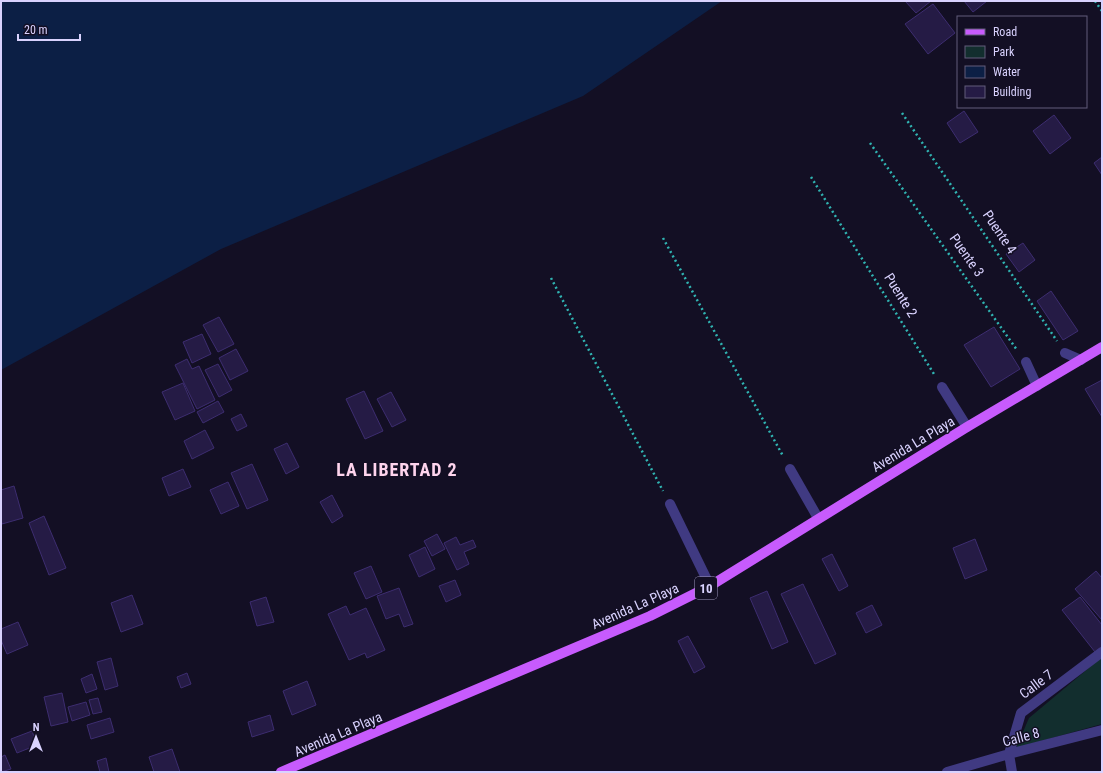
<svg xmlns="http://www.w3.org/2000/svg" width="1103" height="773" font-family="'Roboto Condensed',sans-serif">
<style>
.green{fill:#122e2e}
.water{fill:#0c1f45}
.building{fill:#251b45;stroke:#3d2d70}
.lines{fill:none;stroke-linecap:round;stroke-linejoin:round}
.path{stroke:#30b4b2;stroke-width:2.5;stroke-dasharray:2 3;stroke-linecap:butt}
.minor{stroke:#403a82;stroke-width:10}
.major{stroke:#c75bfd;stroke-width:10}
.labels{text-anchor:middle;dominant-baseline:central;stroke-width:3;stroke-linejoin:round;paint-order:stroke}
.shield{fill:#130f24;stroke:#9e98bd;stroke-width:1}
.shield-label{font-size:13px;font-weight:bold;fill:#d9d2fe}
.street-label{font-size:14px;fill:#d9d2fe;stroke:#130f24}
.district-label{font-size:18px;font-weight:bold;letter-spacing:1px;fill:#fed4ed;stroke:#130f24}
</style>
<rect width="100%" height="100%" fill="#130f24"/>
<path class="green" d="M1102,657v67l-86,24 13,-30z"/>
<path class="water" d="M1,1h721l-139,95 -362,153 -220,121z"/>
<path class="building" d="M905,1h26l-15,12z
M964,1h23l-14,11z
M933,4l22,29 -27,21 -23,-30z
M964,111l14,21 -18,11 -13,-20z
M1054,115l17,23 -21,16 -17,-23z
M1102,157v18l-8,-12z
M1023,243l12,17 -16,12 -13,-18z
M1051,291l27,40 -15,9 -26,-39z
M219,317l15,27 -16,8 -15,-27z
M994,327l26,42 -29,18 -27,-42z
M202,334l9,20 -19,9 -9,-21z
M236,349l12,22 -18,9 -11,-22z
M187,359l5,10 7,-3 16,34 -18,9 -22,-44z
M218,364l14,26 -13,7 -14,-27z
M1102,380v37l-17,-28z
M183,383l12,28 -20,9 -13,-28z
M364,391l19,40 -18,8 -19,-40z
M391,392l15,28 -14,7 -15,-28z
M218,401l6,11 -21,11 -6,-11z
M241,414l6,12 -10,5 -6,-12z
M205,430l9,18 -22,11 -8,-18z
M287,443l12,24 -13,7 -12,-25z
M252,464l16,36 -21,9 -16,-36z
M183,469l8,18 -22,9 -7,-18z
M228,482l11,24 -18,8 -11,-24z
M14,486l9,32 -21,6 -1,-5v-29z
M332,495l11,21 -11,7 -12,-21z
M44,516l22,52 -17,7 -20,-52z
M437,534l8,15 -13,7 -8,-15z
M456,537l4,8 13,-5 3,7 -12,5 5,12 -12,6 -13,-27z
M975,539l12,31 -22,9 -12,-31z
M425,547l10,22 -16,8 -10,-22z
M832,554l16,32 -9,5 -17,-32z
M371,566l11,26 -16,7 -12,-26z
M1096,571l6,7v42l-27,-31z
M455,580l6,15 -15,7 -7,-16z
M803,584l33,70 -21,10 -34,-70z
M399,588l14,36 -9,3 -5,-13 -13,5 -9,-23z
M767,591l21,51 -16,7 -22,-51z
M132,595l11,29 -22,8 -10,-29z
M266,597l8,25 -17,4 -7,-24z
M1080,597l22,28v22l-7,5 -33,-42z
M872,605l10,20 -16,8 -10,-20z
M346,606l4,9 16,-7 19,42 -18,8 -2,-5 -16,7 -21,-46z
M18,622l10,23 -21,9 -6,-14v-11z
M688,636l17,31 -11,6 -16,-32z
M111,658l7,28 -13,4 -8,-28z
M187,673l4,11 -10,4 -4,-11z
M92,674l5,15 -11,4 -5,-14z
M307,681l9,24 -24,10 -9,-24z
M62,693l6,29 -17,4 -7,-29z
M98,698l4,14 -9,2 -4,-14z
M86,702l4,13 -18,6 -4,-14z
M270,715l4,15 -22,7 -4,-15z
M110,718l4,14 -23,7 -4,-14z
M32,731l5,14 -20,8 -6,-14z
M172,749l8,23h-26l-5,-15z
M5,755l6,14 -10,3v-15z
M106,758l3,14h-9l-3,-11z"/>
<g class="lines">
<path class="path" d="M1095,1l7,10
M902,113l155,228
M870,143l147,207
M811,177l123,197
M663,238l120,218
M551,278l112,213"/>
<path class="minor" d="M1065,353l16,7
M1026,362l11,24
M942,387l25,40
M790,469l28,49
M670,504l40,82
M947,772l62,-18 93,-24
M1012,772l-3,-18 12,-41 81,-61"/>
<path class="major" d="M281,772l369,-156 60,-30 257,-159 135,-80"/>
</g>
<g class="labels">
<rect class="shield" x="695" y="577" width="22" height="22" rx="3"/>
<g class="shield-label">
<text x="706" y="588">10</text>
</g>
<g class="street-label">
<text transform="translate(1000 232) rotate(56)">Puente 4</text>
<text transform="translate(967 255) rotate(55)">Puente 3</text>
<text transform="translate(901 295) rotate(58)">Puente 2</text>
<text transform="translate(913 444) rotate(-31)">Avenida La Playa</text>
<text transform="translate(635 606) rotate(-24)">Avenida La Playa</text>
<text transform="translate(1036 684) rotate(-37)">Calle 7</text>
<text transform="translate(338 734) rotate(-23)">Avenida La Playa</text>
<text transform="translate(1021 737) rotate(-15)">Calle 8</text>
</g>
<g class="district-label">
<text x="397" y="469">LA LIBERTAD 2</text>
</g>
</g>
<rect width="1103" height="773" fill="none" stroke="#d9d2fe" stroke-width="4"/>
<rect x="957" y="16" width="130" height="92" fill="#130f24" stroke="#625d7b"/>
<rect x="965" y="29" width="20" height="6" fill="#c75bfd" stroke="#625d7b"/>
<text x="993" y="36" font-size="12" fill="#d9d2fe">Road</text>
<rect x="965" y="46" width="20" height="12" fill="#122e2e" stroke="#625d7b"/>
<text x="993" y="56" font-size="12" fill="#d9d2fe">Park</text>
<rect x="965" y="66" width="20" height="12" fill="#0c1f45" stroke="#625d7b"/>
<text x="993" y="76" font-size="12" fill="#d9d2fe">Water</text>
<rect x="965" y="86" width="20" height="12" fill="#251b45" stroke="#625d7b"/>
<text x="993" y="96" font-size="12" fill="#d9d2fe">Building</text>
<g transform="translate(36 737)" stroke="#130f24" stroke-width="3" paint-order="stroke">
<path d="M0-3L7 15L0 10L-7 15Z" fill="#d9d2fe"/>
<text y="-6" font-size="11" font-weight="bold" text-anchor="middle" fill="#d9d2fe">N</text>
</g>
<path d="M18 34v6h62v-6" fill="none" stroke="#d9d2fe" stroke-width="2"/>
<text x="24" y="34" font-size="12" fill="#d9d2fe" stroke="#130f24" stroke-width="3" paint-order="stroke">20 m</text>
</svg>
